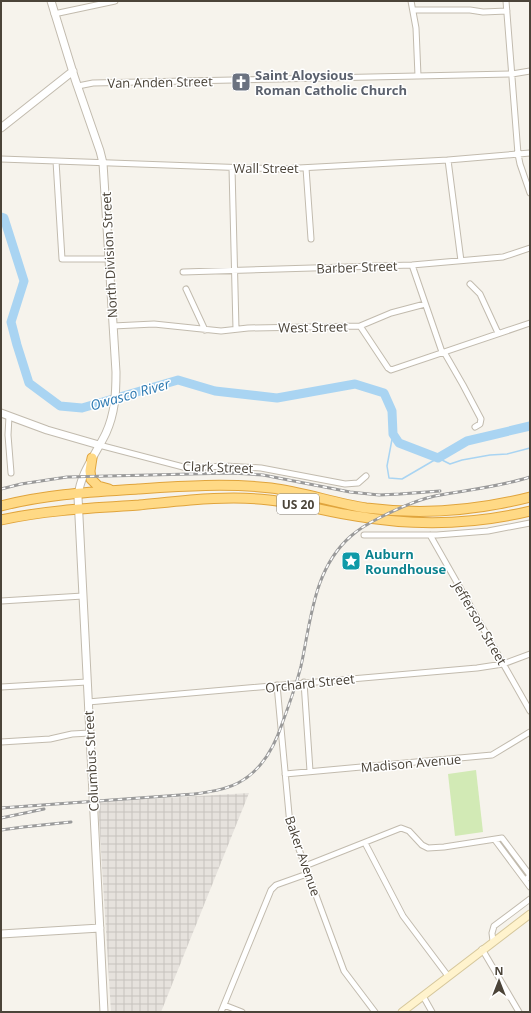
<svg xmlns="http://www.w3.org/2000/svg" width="531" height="1013" font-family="'Open Sans',sans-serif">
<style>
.industrial{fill:url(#industrial-grid)}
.pitch{fill:#d2eab5}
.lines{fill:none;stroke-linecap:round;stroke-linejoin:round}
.stream{stroke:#a9d4f2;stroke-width:1.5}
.river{stroke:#a9d4f2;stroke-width:9}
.minor-casing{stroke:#c2bbae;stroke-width:7}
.tertiary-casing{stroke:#c2bbae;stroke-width:9}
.secondary-casing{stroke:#d6c79b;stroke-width:9}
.trunk-casing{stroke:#e0a43c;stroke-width:11}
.minor{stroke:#fff;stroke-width:5}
.tertiary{stroke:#fff;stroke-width:7}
.secondary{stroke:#fff3cd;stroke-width:7}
.trunk{stroke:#ffd985;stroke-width:9}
.rail-casing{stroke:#9a9a9a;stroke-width:3}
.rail{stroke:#fff;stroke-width:1.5;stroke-dasharray:4.5;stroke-linecap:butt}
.labels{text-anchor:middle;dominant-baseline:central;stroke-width:3;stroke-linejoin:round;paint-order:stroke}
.shield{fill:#fff;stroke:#817c74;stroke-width:1}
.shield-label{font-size:12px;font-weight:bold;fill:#4b4439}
.worship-label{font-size:13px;font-weight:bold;fill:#5b616d;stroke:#fff;text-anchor:start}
.street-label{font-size:13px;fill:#4b4439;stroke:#fff}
.culture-label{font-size:13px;font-weight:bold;fill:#0d838f;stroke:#fff;text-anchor:start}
.water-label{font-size:14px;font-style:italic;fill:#2e7ab2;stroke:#fff}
</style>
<defs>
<pattern id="industrial-grid" width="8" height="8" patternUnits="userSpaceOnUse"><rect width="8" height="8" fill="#e6e2dd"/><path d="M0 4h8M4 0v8" fill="none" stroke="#c7c3be"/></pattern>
</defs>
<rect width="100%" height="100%" fill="#f6f3ec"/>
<path class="industrial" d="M249,793l-88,219h-50l-13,-210z"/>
<path class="pitch" d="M476,770l7,62 -28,4 -7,-62z"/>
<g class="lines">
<path class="stream" d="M393,434l-6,32 2,12 13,1 36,-21 12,6 12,-4 28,-5 17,-1 23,-6"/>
<path class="river" d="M1,217l3,1 20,63 -13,41 6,23 12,38 31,23 22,2 96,-28 37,11 62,7 78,-14 29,9 8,18 1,23 6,9 39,15 29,-17 63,-15"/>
<defs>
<path id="minor" d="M411,1l5,27 2,48
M506,1l12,153 2,10 10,29
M414,10h56l13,2 24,-1
M54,14l61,-13
M78,86l15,-3 419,-9 18,-3
M1,159l279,10 168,-9 82,-7
M448,160l13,101
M56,161l6,98h47
M232,168l4,161
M306,168l5,71
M412,265l30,87
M183,272l229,-7 91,-8 27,-9
M470,284l10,10 18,39
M186,289l19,41
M113,326l41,-2 67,7 27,-3 112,-2 28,42 3,2 139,-47
M360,326l31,-13 34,-9
M444,352l19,33 18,34 -1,5 -5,3
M9,416l-1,19 3,38
M99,445l88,23 38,-2 36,2 84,16 13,-1 8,-7
M364,535h73l51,-4 42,-8
M430,535l100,176
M1,601l82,-5
M304,682l6,89
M277,685l13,140 54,146 31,41
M1,687l86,-5
M88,702l389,-34 26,-4 27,-10
M1,742l49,-3 22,-5 18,-1
M285,774l207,-19 38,-23
M495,840l35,47
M365,843l38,73 45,60
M305,866l96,-38 8,3 13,14 6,3 16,-1 58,-9 27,36v3l-4,3
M493,941l-1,-8 2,-7 36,-27
M482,949l37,63
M423,996l9,16
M224,1005l18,7
M221,1012l50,-122 5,-5 31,-11"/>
<path id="tertiary" d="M51,1l24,78 25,72 3,12 13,209c0,22 -1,41 -10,61 -10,21 -26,40 -28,64l26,515
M1,128l72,-57
M1,413l46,17 52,15
M1,934l99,-6"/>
<path id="secondary" d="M402,1012l128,-98"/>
<path id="trunk" d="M92,458l-2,13 1,8 7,7 11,3
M1,506c46,-12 91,-14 137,-17 45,-3 89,-6 133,-1 32,4 63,15 95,20 55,7 110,3 164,-11
M1,520c45,-10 92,-12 138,-15 43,-4 87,-10 130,-5 30,3 58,12 87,16 58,10 116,9 174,-5"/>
</defs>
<use href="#minor" class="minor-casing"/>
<use href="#tertiary" class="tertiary-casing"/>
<use href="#secondary" class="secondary-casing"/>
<use href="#trunk" class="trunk-casing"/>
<use href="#minor" class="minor"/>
<use href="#tertiary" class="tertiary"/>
<use href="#secondary" class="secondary"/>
<use href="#trunk" class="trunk"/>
<defs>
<path id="rail" d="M1,489l20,-5 46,-7 165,-4 31,2 87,17 29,3 21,-1 40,-3
M1,808l193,-14c15,-2 30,-4 44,-11 23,-12 36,-35 44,-59 7,-19 14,-38 19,-58 10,-45 12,-97 50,-130 9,-8 20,-14 30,-19 18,-9 35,-17 54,-21 31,-6 64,-9 95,-19
M1,818l43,-9
M1,830l22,-3 48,-5"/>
</defs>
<use href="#rail" class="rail-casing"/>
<use href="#rail" class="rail"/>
</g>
<defs>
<symbol id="church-square" viewBox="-11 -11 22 22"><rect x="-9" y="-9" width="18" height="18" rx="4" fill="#6b7280" stroke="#fff"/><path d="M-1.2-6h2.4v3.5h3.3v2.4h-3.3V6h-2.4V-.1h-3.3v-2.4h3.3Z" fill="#fff"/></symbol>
<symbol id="sight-square" viewBox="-11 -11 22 22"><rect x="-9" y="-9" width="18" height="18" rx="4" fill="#0f9aa8" stroke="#fff"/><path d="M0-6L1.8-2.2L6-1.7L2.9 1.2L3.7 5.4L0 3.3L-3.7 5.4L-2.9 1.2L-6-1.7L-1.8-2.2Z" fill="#fff"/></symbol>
</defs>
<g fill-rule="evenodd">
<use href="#church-square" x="230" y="71" width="22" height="22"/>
<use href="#sight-square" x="340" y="550" width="22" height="22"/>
</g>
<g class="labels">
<rect class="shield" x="277" y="494" width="42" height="20" rx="3"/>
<g class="shield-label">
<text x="298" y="504">US 20</text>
</g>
<g class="worship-label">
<text x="255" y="75">Saint Aloysious<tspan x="255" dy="15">Roman Catholic Church</tspan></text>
</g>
<g class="street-label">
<text transform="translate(160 82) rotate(-1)">Van Anden Street</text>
<text x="266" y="168">Wall Street</text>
<text transform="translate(109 255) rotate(-93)">North Division Street</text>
<text transform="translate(357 267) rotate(-2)">Barber Street</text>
<text transform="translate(313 327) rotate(-1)">West Street</text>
<text transform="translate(218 467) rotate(2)">Clark Street</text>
<text transform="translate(480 623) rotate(60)">Jefferson Street</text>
<text transform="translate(310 683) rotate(-6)">Orchard Street</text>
<text transform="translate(91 761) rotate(-93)">Columbus Street</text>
<text transform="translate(411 763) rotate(-5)">Madison Avenue</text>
<text transform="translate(303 856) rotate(71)">Baker Avenue</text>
</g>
<g class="culture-label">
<text x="365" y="554">Auburn<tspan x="365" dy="15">Roundhouse</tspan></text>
</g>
<g class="water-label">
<text transform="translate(130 394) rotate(-16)">Owasco River</text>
</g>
</g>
<rect width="531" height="1013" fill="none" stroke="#4b4439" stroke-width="4"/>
<g transform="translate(499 981)" stroke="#ffffff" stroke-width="3" paint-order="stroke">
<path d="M0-3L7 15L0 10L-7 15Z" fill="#4b4439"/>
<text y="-6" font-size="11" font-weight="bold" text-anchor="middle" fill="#4b4439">N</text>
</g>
</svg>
